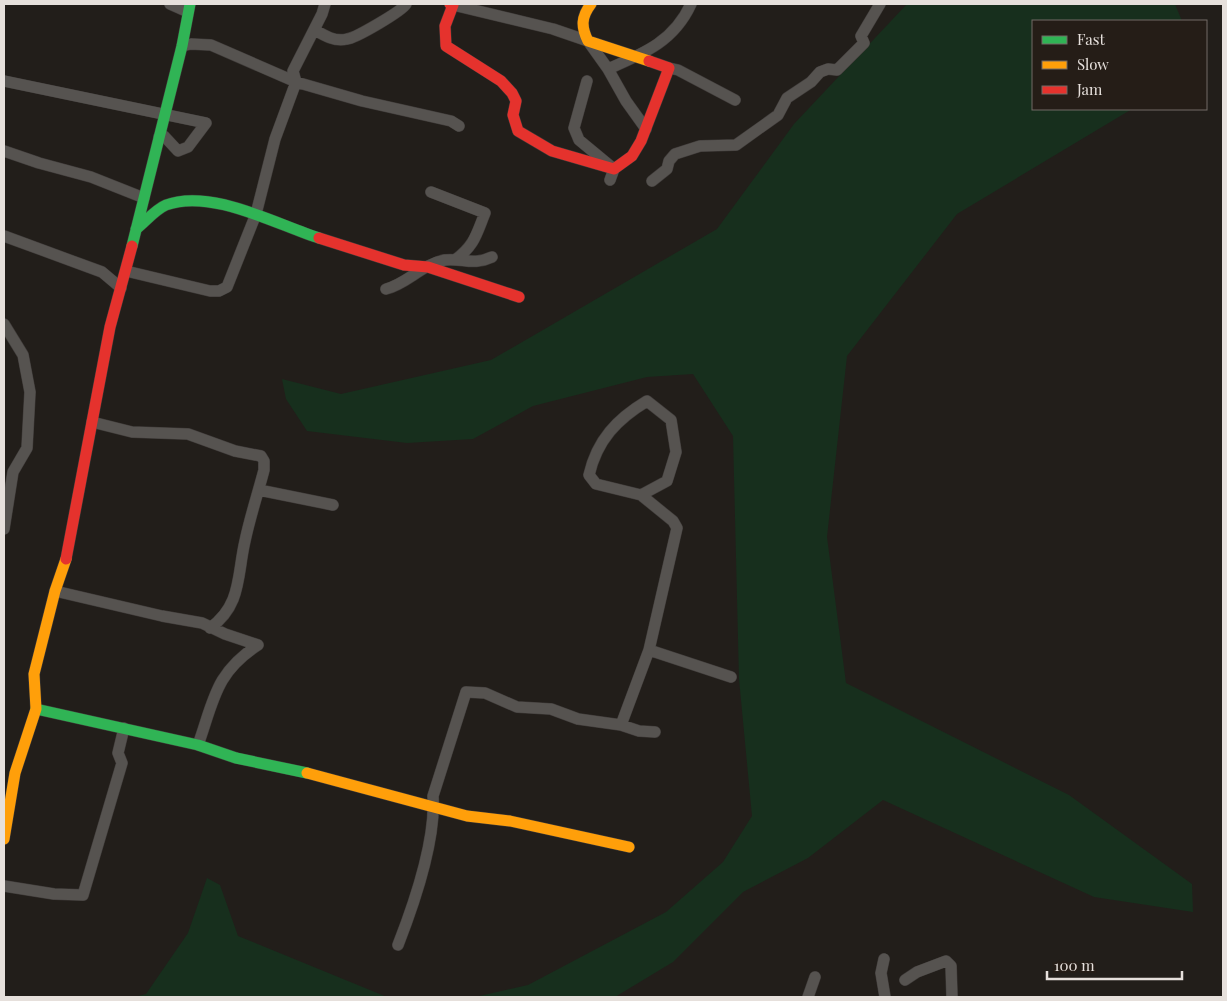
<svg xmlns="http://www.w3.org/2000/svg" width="1227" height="1001" font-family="'Playfair Display',serif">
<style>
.green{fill:#172f1d}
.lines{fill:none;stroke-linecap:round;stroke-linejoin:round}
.street-casing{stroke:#3f3b39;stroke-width:12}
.fast-casing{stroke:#3f3b39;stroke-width:12}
.slow-casing{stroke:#3f3b39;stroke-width:12}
.jam-casing{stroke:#3f3b39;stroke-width:12}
.street{stroke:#565350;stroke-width:11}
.fast{stroke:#30b455;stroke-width:11}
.slow{stroke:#ff9f0a;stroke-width:11}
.jam{stroke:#e5322d;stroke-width:11}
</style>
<rect width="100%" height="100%" fill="#221e1a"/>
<path class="green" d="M907,4h268l7,17h-149v88h99l-175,105 -110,142 -20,181 19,146 223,112 123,89 1,28 -99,-15 -211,-97 -75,58 -65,34 -70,70 -58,35h-140l53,-12 138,-73 57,-50 29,-46 -13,-137 -6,-243 -40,-62 -46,3 -114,29 -60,33 -66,4 -100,-12 -21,-32 -4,-20 59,15 150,-34 226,-131 77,-105z
M207,878l13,7 18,51 149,61h-253l12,-3 42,-61z"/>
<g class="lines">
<defs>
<path id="street" d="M170,4l18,8
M453,5l100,24 35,12 20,28 18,32 20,28
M315,30c10,6 20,12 32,9 9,-1 55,-28 59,-35
M182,46l9,-2 20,1 85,37 66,19 89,20 8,5
M669,68l9,2 57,30
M608,69c37,-16 66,-28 83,-65
M4,81l202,42 -18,24 -10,4 -14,-15 -5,1
M587,81l-13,47 5,12 35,29 -4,11
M4,151l35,12 52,14 53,21
M652,181l15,-12 2,-8 6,-7 25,-8 36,-1 42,-30 9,-17 24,-16 9,-10 8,-3 9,1 27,-27 -3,-7 19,-32
M431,192l54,21c-9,22 -10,32 -30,47
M4,236l98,36 19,16
M126,271l84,20h9l8,-4 29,-73 19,-75 21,-57 -3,-11 29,-57 3,-10
M386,289c21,-5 36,-25 59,-29 18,-2 28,6 47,-3
M4,324l19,31 7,37 -3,56 -14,24 -9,57
M647,401l24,19 5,32 -9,29 -26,14 -45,-11 -7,-9c8,-35 28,-56 58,-74z
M92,422l40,10 56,2 47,17 26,5 3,5v9c-6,23 -14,47 -19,71 -8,34 -3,64 -35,87
M259,490l74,15
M641,495l32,26 4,7 -28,122
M55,591l107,25 40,7 23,11 33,11
M621,725l28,-75 82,27
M198,745c16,-45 17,-72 60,-100
M4,886l50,8 29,1 39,-132 -4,-10 6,-25
M398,945c16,-41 38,-105 35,-149l33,-104 19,1 32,14 34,2 27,10 43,6 18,6 16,1
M884,959l-3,14 4,24
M905,980l12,-8 29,-11 5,5 1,31
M808,997l7,-20"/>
<path id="fast" d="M136,229c9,-7 20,-20 30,-24 45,-17 111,20 153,33
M132,246l50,-200 8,-42
M36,709l162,36 38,13 71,15"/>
<path id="slow" d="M591,4c-10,13 -10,23 -3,37l61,20
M307,773l160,43 43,5 119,26
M4,839l11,-66 21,-64 -2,-35 21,-83 11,-32"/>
<path id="jam" d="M450,4l3,1 -8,21 1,20 55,35 11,12 4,8 -3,14 5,16 34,20 62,18 18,-13 9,-15 28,-73 -20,-7
M319,238l85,27 24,2 91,30
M66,559l44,-232 22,-81"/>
</defs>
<use href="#street" class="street-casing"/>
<use href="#fast" class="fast-casing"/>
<use href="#slow" class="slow-casing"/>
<use href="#jam" class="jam-casing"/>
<use href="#street" class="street"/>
<use href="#fast" class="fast"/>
<use href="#slow" class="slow"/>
<use href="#jam" class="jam"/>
</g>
<rect width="1227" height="1001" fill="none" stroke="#e6e0dc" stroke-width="10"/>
<rect x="1032" y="20" width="175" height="90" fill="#251d17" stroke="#726b66"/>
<rect x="1042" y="36" width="25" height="8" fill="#30b455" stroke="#726b66"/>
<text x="1077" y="45" font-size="15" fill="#e6e0dc">Fast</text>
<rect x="1042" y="61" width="25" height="8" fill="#ff9f0a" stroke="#726b66"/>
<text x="1077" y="70" font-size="15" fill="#e6e0dc">Slow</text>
<rect x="1042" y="86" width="25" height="8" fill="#e5322d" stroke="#726b66"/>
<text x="1077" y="95" font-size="15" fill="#e6e0dc">Jam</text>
<path d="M1047 971v8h135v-8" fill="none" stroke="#e6e0dc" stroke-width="2.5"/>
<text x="1054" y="971" font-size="15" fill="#e6e0dc" stroke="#251d17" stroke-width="4" paint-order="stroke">100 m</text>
</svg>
